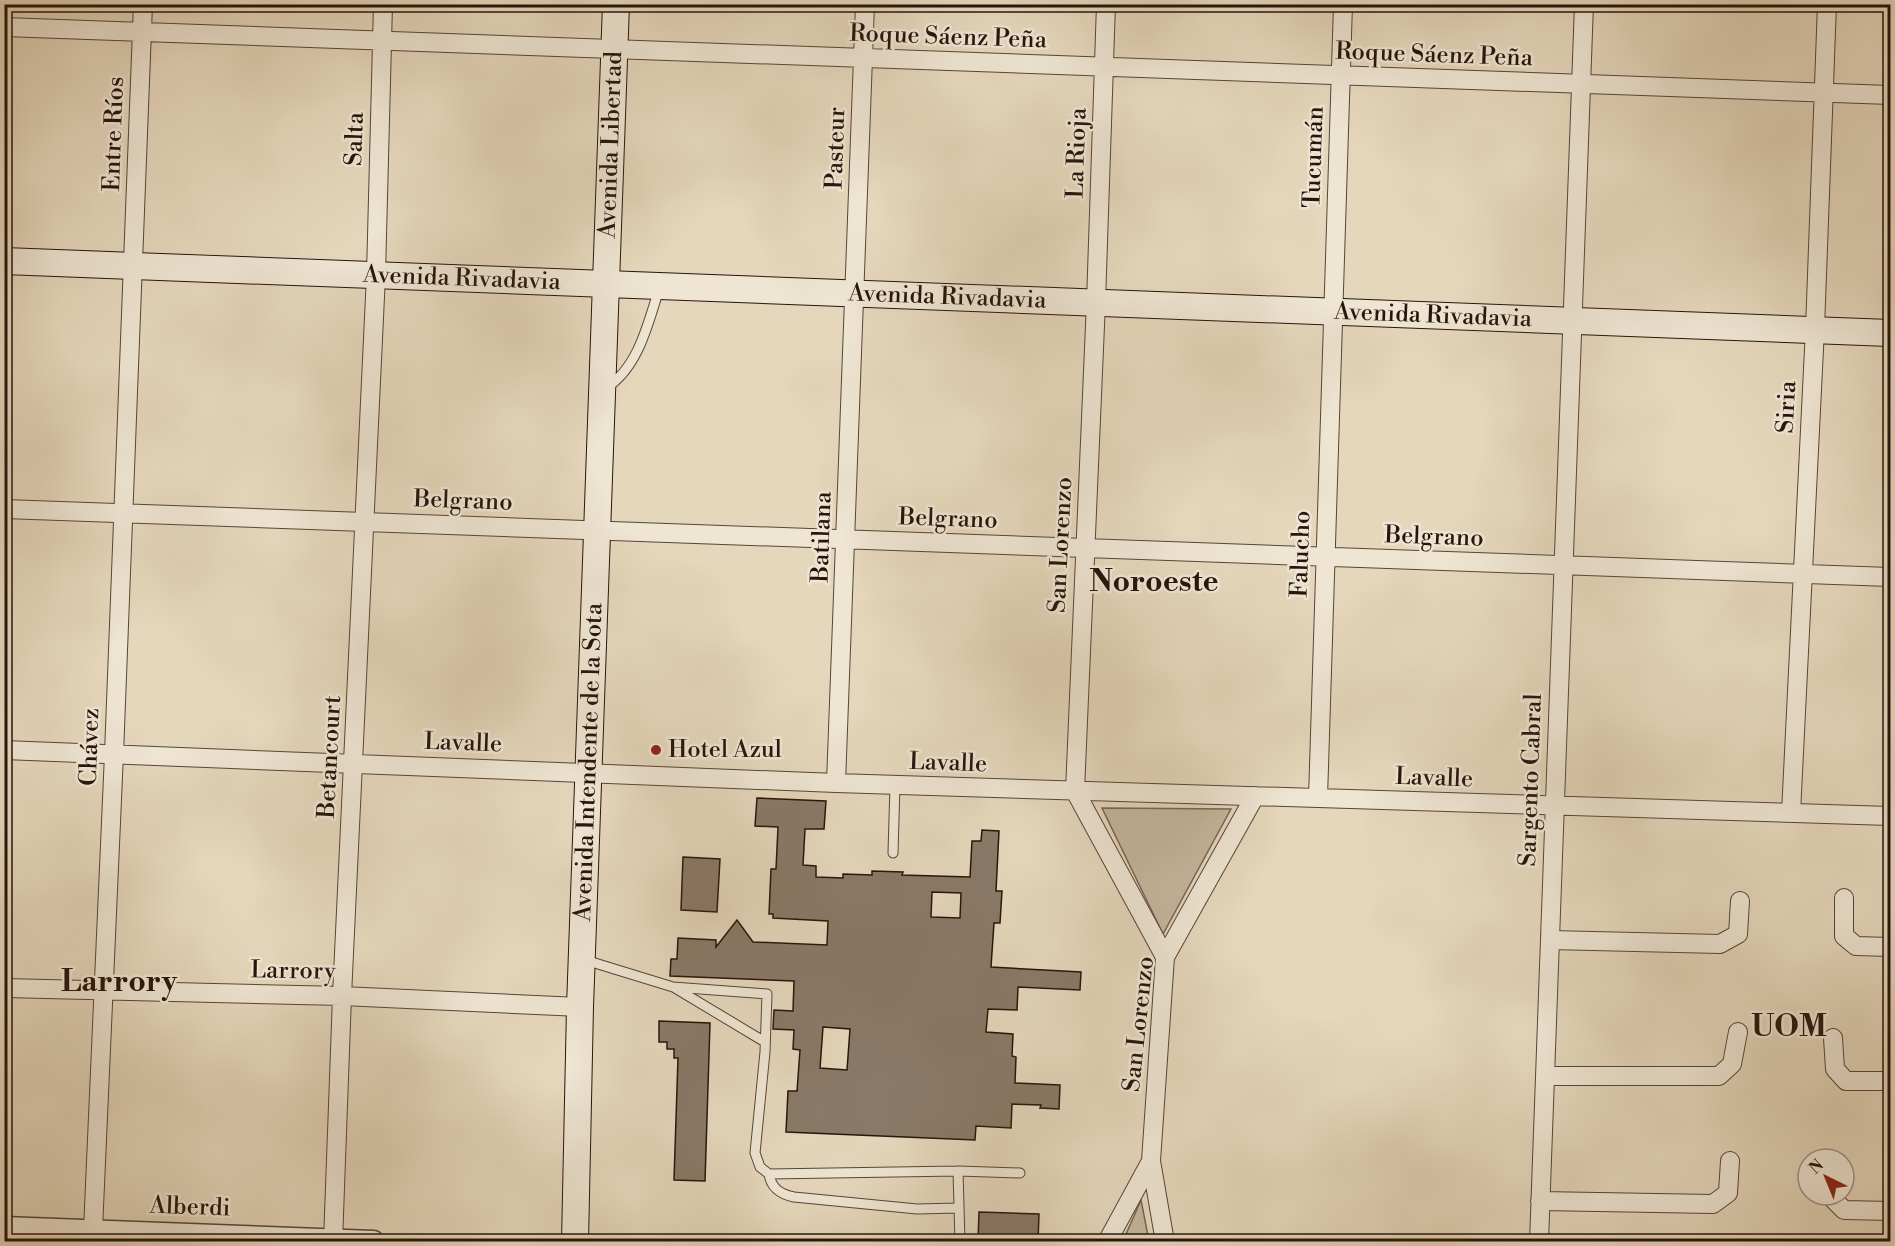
<svg xmlns="http://www.w3.org/2000/svg" width="1895" height="1246" font-family="'Libre Bodoni',serif">
<style>
.green{fill:#c5b69e;stroke:#766555;stroke-width:1.5}
.building{fill:#8a7968;stroke:#28140c;stroke-width:1.5;fill-rule:evenodd}
.lines{fill:none;stroke-linecap:round;stroke-linejoin:round}
.service-casing{stroke:#574538;stroke-width:11}
.minor-casing{stroke:#574538;stroke-width:20}
.tertiary-casing{stroke:#574538;stroke-width:25}
.secondary-casing{stroke:#28140c;stroke-width:28}
.service{stroke:#eee5d3;stroke-width:9}
.minor{stroke:#eee5d3;stroke-width:18}
.tertiary{stroke:#eee5d3;stroke-width:22}
.secondary{stroke:#eee5d3;stroke-width:26}
.poi-dot{fill:#8f2418;stroke:#eee5d3;stroke-width:2}
.labels{text-anchor:middle;dominant-baseline:central;stroke-width:5;stroke-linejoin:round;paint-order:stroke}
.street-label{font-size:24px;fill:#28140c;stroke:#eee5d3}
.poi-label{font-size:24px;fill:#28140c;stroke:#eee5d3;text-anchor:start}
.district-label{font-size:30px;font-weight:bold;fill:#28140c;stroke:#eee5d3}
</style>
<rect width="100%" height="100%" fill="#e5d7bc"/>
<filter id="stains"><feTurbulence type="fractalNoise" baseFrequency=".00333" numOctaves="4"/><feColorMatrix values="0 0 0 0 .2 0 0 0 0 .09 0 0 0 0 .02 0 0 0 .5 -.17"/></filter>
<radialGradient id="worn" r=".72"><stop offset=".6" stop-color="#630" stop-opacity="0"/><stop offset="1" stop-color="#630" stop-opacity=".3"/></radialGradient>
<path class="green" d="M1102,808l129,1 -68,125z
M1141,1200l8,41h-26z"/>
<path class="building" d="M757,798l69,3 -2,28h-19l-2,36 13,1v11l27,1v-4l29,1v-4l31,1 -1,3 68,2 2,-36h9l1,-11 17,1 -3,60h6l-2,32h-6l-3,44 90,5 -1,18 -62,-3 -1,23 -29,-1 -2,23 27,2 -1,22 4,1 -1,26 45,2 -1,24 -19,-1 1,-3 -29,-1 -1,24 -35,-2 -1,14 -189,-8 2,-41h9l3,-41 -7,-1 1,-19 -21,-1 1,-19 19,1 1,-30 -124,-5 1,-17h6l1,-21 38,2v7l21,-27 16,22 74,3 1,-24 -55,-3v-4h-4l2,-45h5l2,-42 -23,-1zM932,892l29,1 -1,25 -29,-1zM823,1027l27,2 -3,41 -27,-2z
M683,857l37,2 -3,53 -36,-2z
M659,1021l51,2 -5,158 -31,-1 4,-122h-4v-9h-7v-7h-8z
M979,1212l60,2 -1,28 -60,-1z"/>
<g class="lines">
<defs>
<path id="service" d="M606,388c32,-20 42,-64 53,-99
M893,853l2,-68
M585,960l88,27 94,7 -2,58 -10,101 5,14 9,7 189,-3 62,2
M675,988l90,54
M958,1171l2,71
M769,1174c2,14 11,20 25,23l123,12 42,-1"/>
<path id="minor" d="M1106,4l-10,298 -21,489 90,166
M4,27l1886,68
M4,509l1886,68
M4,750l832,33 1054,33
M836,783l29,-779
M1318,798l25,-794
M1791,813l24,-484 12,-325
M1844,898v38l12,10 34,1
M1550,940l170,4 18,-10 2,-33
M4,988l338,8 238,11
M1833,1038l2,31 11,12h44
M1545,1076h174l13,-12 6,-32
M1832,1195v3l12,12 46,1
M1540,1201l173,3 15,-11 2,-32
M93,1230l21,-476 29,-750
M333,1242l9,-246 34,-721 7,-271
M1107,1242l44,-81
M1165,1242l-14,-81 14,-204 90,-161
M1539,1242l45,-1238"/>
<path id="tertiary" d="M4,1228l369,14"/>
<g id="secondary">
<path id="s1" d="M4,261l1886,72"/>
<path id="s2" d="M575,1242l5,-235 36,-1003"/>
</g>
</defs>
<use href="#service" class="service-casing"/>
<use href="#minor" class="minor-casing"/>
<use href="#tertiary" class="tertiary-casing"/>
<use href="#secondary" class="secondary-casing"/>
<use href="#service" class="service"/>
<use href="#minor" class="minor"/>
<use href="#tertiary" class="tertiary"/>
<use href="#secondary" class="secondary"/>
</g>
<circle class="poi-dot" cx="656" cy="750" r="6"/>
<g class="labels">
<g class="street-label">
<text transform="translate(948 37) rotate(2)">Roque Sáenz Peña</text>
<text transform="translate(1434 55) rotate(2)">Roque Sáenz Peña</text>
<text transform="translate(114 134) rotate(-88)">Entre Ríos</text>
<text transform="translate(355 139) rotate(-88)">Salta</text>
<text stroke="none"><textPath href="#s2" startOffset="1098">Avenida Libertad</textPath></text>
<text transform="translate(836 148) rotate(-88)">Pasteur</text>
<text transform="translate(1077 153) rotate(-88)">La Rioja</text>
<text transform="translate(1314 157) rotate(-88)">Tucumán</text>
<text stroke="none"><textPath href="#s1" startOffset="458">Avenida Rivadavia</textPath></text>
<text stroke="none"><textPath href="#s1" startOffset="944">Avenida Rivadavia</textPath></text>
<text stroke="none"><textPath href="#s1" startOffset="1430">Avenida Rivadavia</textPath></text>
<text transform="translate(1787 407) rotate(-87)">Siria</text>
<text transform="translate(463 501) rotate(2)">Belgrano</text>
<text transform="translate(948 519) rotate(2)">Belgrano</text>
<text transform="translate(822 537) rotate(-88)">Batilana</text>
<text transform="translate(1434 537) rotate(2)">Belgrano</text>
<text transform="translate(1061 545) rotate(-87)">San Lorenzo</text>
<text transform="translate(1301 554) rotate(-88)">Falucho</text>
<text transform="translate(463 743) rotate(2)">Lavalle</text>
<text transform="translate(90 747) rotate(-88)">Chávez</text>
<text transform="translate(330 757) rotate(-87)">Betancourt</text>
<text stroke="none"><textPath href="#s2" startOffset="480">Avenida Intendente de la Sota</textPath></text>
<text transform="translate(948 763) rotate(2)">Lavalle</text>
<text transform="translate(1434 778) rotate(2)">Lavalle</text>
<text transform="translate(1531 780) rotate(-88)">Sargento Cabral</text>
<text transform="translate(293 971) rotate(1)">Larrory</text>
<text transform="translate(1139 1024) rotate(-84)">San Lorenzo</text>
<text transform="translate(190 1207) rotate(2)">Alberdi</text>
</g>
<g class="poi-label">
<text x="668" y="750">Hotel Azul</text>
</g>
<g class="district-label">
<text x="1154" y="582">Noroeste</text>
<text x="119" y="982">Larrory</text>
<text x="1789" y="1027">UOM</text>
</g>
</g>
<rect width="1895" height="1246" fill="none" stroke="#e5d7bc" stroke-width="24"/>
<rect x="6" y="6" width="1883" height="1234" fill="none" stroke="#28140c" stroke-width="3"/>
<rect x="12" y="12" width="1871" height="1222" fill="none" stroke="#28140c" stroke-width="1.5"/>
<g transform="translate(1826 1177) rotate(317)"><circle r="28" fill="#eee5d3" stroke="#9f9183" stroke-width="1.5"/>
<path d="M0-4.5L10 22L0 15L-10 22Z" fill="#8f2418"/>
<text y="-9" font-size="16" font-weight="bold" text-anchor="middle" fill="#28140c">N</text>
</g>
<rect width="100%" height="100%" filter="url(#stains)"/>
<rect width="100%" height="100%" fill="url(#worn)"/>
</svg>
